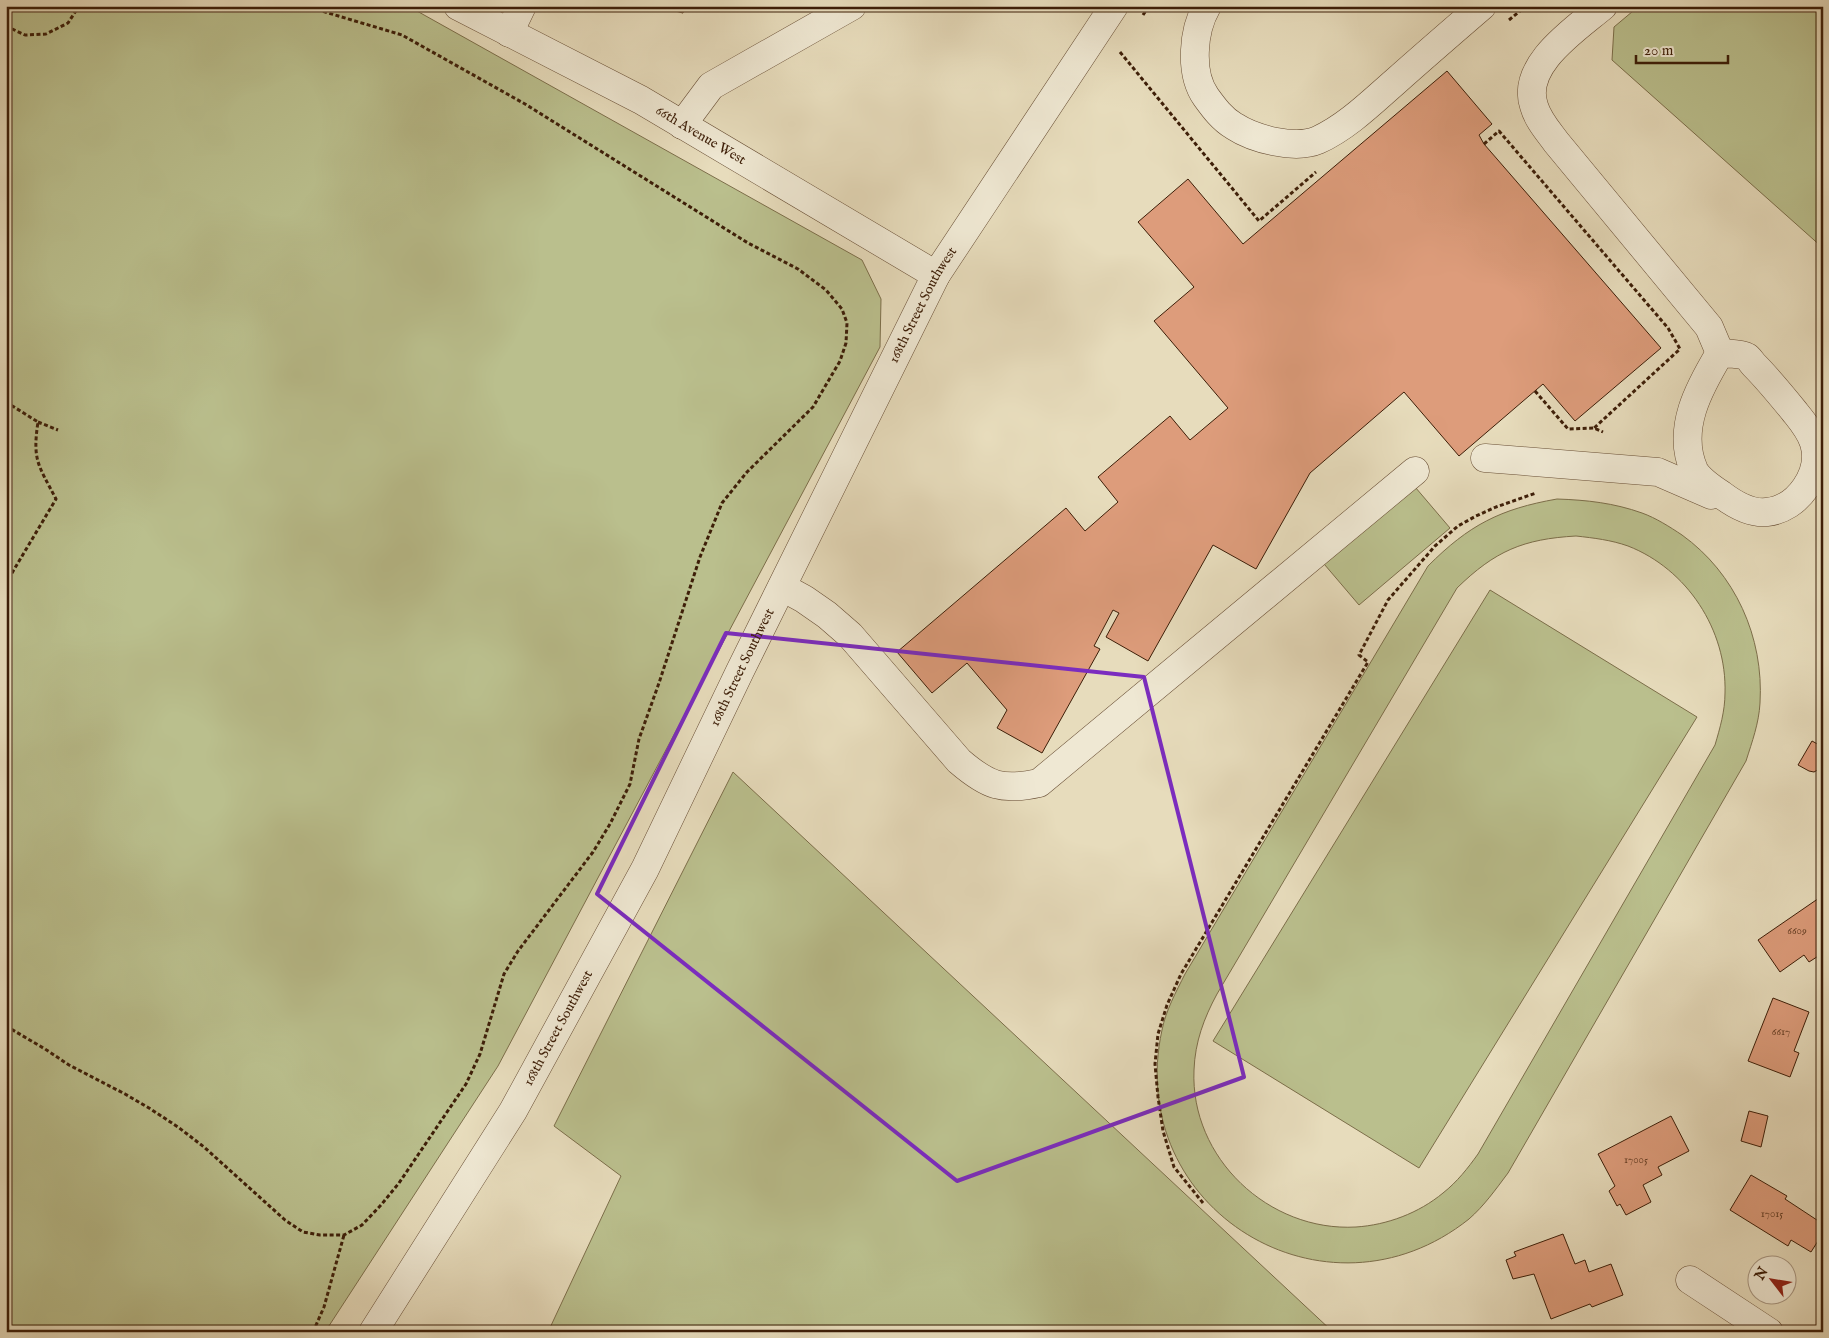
<svg xmlns="http://www.w3.org/2000/svg" width="1829" height="1338" font-family="'IM FELL English',serif">
<style>
.green{fill:#babf8d;stroke:#7c6e4a;fill-rule:evenodd}
.building{fill:#dd9c7b;stroke:#3d1e08}
.lines{fill:none;stroke-linecap:round;stroke-linejoin:round}
.minor-casing{stroke:#684e35;stroke-width:29}
.path{stroke:#3d1e08;stroke-width:3;stroke-dasharray:4 2.5;stroke-linecap:butt}
.minor{stroke:#efe8d3;stroke-width:28}
.marked{fill:none;stroke:#7b2cbf;stroke-width:4;stroke-linejoin:round}
.labels{text-anchor:middle;dominant-baseline:central;stroke-width:5;stroke-linejoin:round;paint-order:stroke}
.number-label{font-size:11px;fill:#653e25}
.street-label{font-size:14px;fill:#3d1e08;stroke:#efe8d3}
</style>
<rect width="100%" height="100%" fill="#e7dcbc"/>
<filter id="stains"><feTurbulence type="fractalNoise" baseFrequency=".004" numOctaves="4"/><feColorMatrix values="0 0 0 0 .2 0 0 0 0 .09 0 0 0 0 .02 0 0 0 .5 -.17"/></filter>
<radialGradient id="worn" r=".72"><stop offset=".6" stop-color="#630" stop-opacity="0"/><stop offset="1" stop-color="#630" stop-opacity=".3"/></radialGradient>
<path class="green" d="M6,6h402l454,254 19,39 -1,48 -382,719 -173,266h-319z
M1639,6h184v242l-211,-188 2,-33z
M1404,474l46,54 -91,77 -46,-54z
M1557,499c30,1 57,4 85,14 14,5 28,14 40,22 53,38 82,102 78,168 -1,20 -8,39 -14,58l-238,412c-12,16 -24,33 -39,46 -143,114 -346,-10 -307,-189 4,-20 14,-38 23,-56l243,-408c41,-41 72,-57 129,-67zM1576,536c18,2 35,4 52,10 59,23 99,84 97,147 0,18 -5,35 -10,52l-237,409c-10,14 -21,28 -35,39 -24,20 -56,32 -87,34 -87,5 -166,-69 -162,-157 1,-28 10,-52 23,-76l240,-406c38,-37 66,-49 119,-52z
M1490,590l207,127 -278,451 -206,-127z
M733,772l600,560h-785l73,-156 -67,-50z"/>
<path class="building" d="M656,6h29l-2,7z
M1447,71l45,53 -13,11 5,9 177,204 -86,73 -32,-37 -84,72 -55,-64 -94,81 -54,96 -43,-24 -65,116 -42,-24 13,-24 -6,-3 -19,36 6,3 -58,104 -45,-25 10,-18 -40,-47 -35,30 -35,-41 169,-144 19,23 33,-29 -20,-25 72,-61 20,24 38,-32 -74,-87 40,-34 -56,-65 50,-43 55,65z
M1812,741l11,6v20l-9,5 -5,-1 -11,-6z
M1822,896l1,57 -14,9 -5,-7 -24,17 -22,-32z
M1773,998l36,14 -15,39 5,2 -9,24 -42,-16z
M1749,1111l19,5 -7,31 -20,-6z
M1671,1116l18,35 -31,16 4,8 -19,10 8,17 -25,13 -6,-11 -3,2 -8,-15 6,-5 -17,-32z
M1751,1175l36,21 -2,3 38,25v9l-12,19 -20,-12 -3,6 -58,-36z
M1563,1234l12,30 10,-4 4,12 22,-8 12,31 -31,12 -2,-3 -39,15 -17,-45 -21,5 -7,-19 10,-4 -2,-4z"/>
<g class="lines">
<defs>
<g id="minor">
<path id="s1" d="M458,6l183,94 295,175"/>
<path d="M1207,6c-14,24 -18,67 -1,91 8,11 16,22 28,29 20,13 61,24 84,14 29,-13 55,-39 78,-59 28,-25 57,-50 86,-75"/>
<path d="M1603,6c-27,23 -83,59 -69,100 4,14 14,25 22,36l153,185 11,26"/>
<path d="M509,33l13,-27"/>
<path d="M682,125l29,-39 141,-80"/>
<path d="M1720,353c8,1 20,0 27,4 2,1 5,6 7,8 14,14 27,30 40,46 8,10 16,19 20,32 9,30 -16,66 -47,69 -16,2 -33,-8 -45,-17 -9,-6 -23,-15 -28,-25 -18,-41 5,-82 26,-117z"/>
<path d="M1485,458l173,14 53,23"/>
<path d="M782,587l22,12 23,16 23,20 109,126c29,25 43,30 80,22l376,-312"/>
<path d="M1690,1280l79,52"/>
<path id="s2" d="M373,1332l140,-221 132,-242 95,-198 196,-396 178,-269"/>
</g>
</defs>
<use href="#minor" class="minor-casing"/>
<path class="path" d="M1143,15l6,-9
M1509,20l17,-14
M6,26l19,9 21,-1 22,-11 11,-17
M1120,52l139,169 57,-49
M1484,144l15,-13 169,197 12,21 -87,80
M1535,391l33,38 26,-1 9,4
M6,402l32,20c-6,39 1,44 18,77l-50,84
M38,422l20,8
M6,1026l39,23 24,16 56,29 24,14 29,19 26,20 81,73 18,12 17,3h24l18,-10 19,-20 18,-22 67,-99 14,-30 24,-80 14,-23 75,-99 17,-28 20,-40 9,-45 20,-56 41,-126 22,-54 25,-31 66,-65 27,-46 6,-18 1,-20 -5,-14 -16,-19 -28,-21 -50,-26 -223,-139 -123,-69 -97,-29
M1203,1203l-29,-36 -11,-36 -5,-34 -3,-33 3,-30 9,-29 14,-31 187,-312 -9,-7 29,-55 47,-54 23,-20 18,-10 20,-9 40,-14
M313,1332l11,-25 20,-72"/>
<use href="#minor" class="minor"/>
</g>
<path class="marked" d="M726,633l418,44 100,400 -287,104 -360,-287z"/>
<g class="labels">
<g class="number-label">
<text x="1797" y="931">6609</text>
<text x="1781" y="1032">6617</text>
<text x="1636" y="1160">17005</text>
<text x="1772" y="1214">17015</text>
</g>
<g class="street-label">
<text stroke="none"><textPath href="#s1" startOffset="275">66th Avenue West</textPath></text>
<text stroke="none"><textPath href="#s2" startOffset="1166">168th Street Southwest</textPath></text>
<text stroke="none"><textPath href="#s2" startOffset="761">168th Street Southwest</textPath></text>
<text stroke="none"><textPath href="#s2" startOffset="356">168th Street Southwest</textPath></text>
</g>
</g>
<rect width="1829" height="1338" fill="none" stroke="#e7dcbc" stroke-width="25"/>
<rect x="8" y="8" width="1814" height="1323" fill="none" stroke="#3d1e08" stroke-width="2.5"/>
<rect x="12" y="12" width="1804" height="1313" fill="none" stroke="#3d1e08"/>
<g transform="translate(1772 1280) rotate(301)"><circle r="24" fill="#efe8d3" stroke="#a89782"/>
<path d="M0-4L9 19L0 12L-9 19Z" fill="#8f2418"/>
<text y="-8" font-size="14" font-weight="bold" text-anchor="middle" fill="#3d1e08">N</text>
</g>
<path d="M1636 55v8h92v-8" fill="none" stroke="#3d1e08" stroke-width="2.5"/>
<text x="1644" y="55" font-size="15" fill="#3d1e08" stroke="#efe8d3" stroke-width="4" paint-order="stroke">20 m</text>
<rect width="100%" height="100%" filter="url(#stains)"/>
<rect width="100%" height="100%" fill="url(#worn)"/>
</svg>
